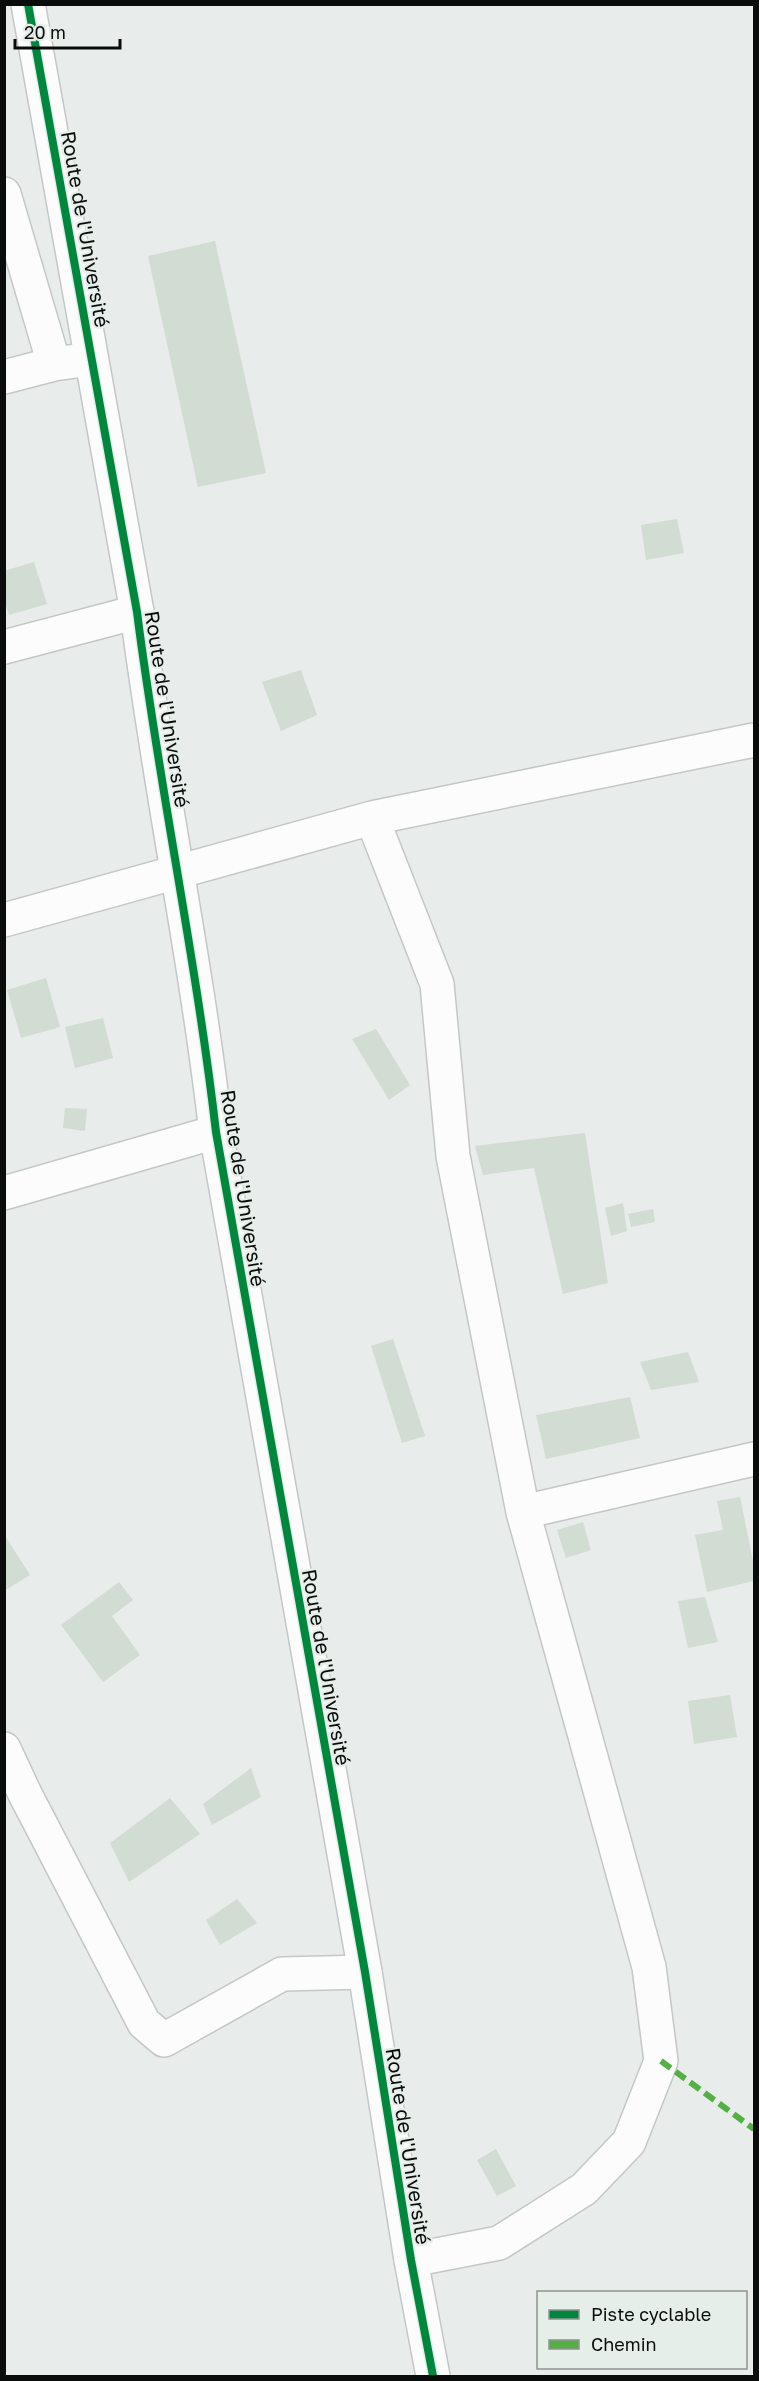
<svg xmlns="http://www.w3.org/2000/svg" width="759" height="2381" font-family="'Golos Text',sans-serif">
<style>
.building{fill:#d1dcd2}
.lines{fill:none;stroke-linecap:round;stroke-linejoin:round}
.minor-casing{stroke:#c4c7c6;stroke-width:36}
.tertiary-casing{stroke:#c4c7c6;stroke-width:36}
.minor{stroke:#fcfcfc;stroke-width:33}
.tertiary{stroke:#fcfcfc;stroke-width:33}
.quiet{stroke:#54b044;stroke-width:6;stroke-dasharray:12 6;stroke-linecap:butt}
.cycleway-casing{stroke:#e6eeea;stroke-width:11}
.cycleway{stroke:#00873e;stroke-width:8}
.labels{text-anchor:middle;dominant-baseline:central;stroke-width:4.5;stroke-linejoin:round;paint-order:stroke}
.street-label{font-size:20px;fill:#0a0c0b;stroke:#e6eeea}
</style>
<rect width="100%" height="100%" fill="#e8ecea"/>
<path class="building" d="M215,241l51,232 -68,14 -50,-231z
M677,519l7,34 -38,7 -5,-35z
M34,562l13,42 -38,11 -5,-16v-28z
M301,670l16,45 -36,16 -19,-49z
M46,978l14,49 -39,11 -14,-48z
M103,1018l10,40 -38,10 -10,-41z
M376,1029l34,56 -21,15 -37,-61z
M65,1108l22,1 -2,22 -22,-3z
M585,1133l23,150 -45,11 -29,-126 -51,7 -8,-29z
M623,1203l4,28 -16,5 -6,-28z
M653,1209l2,13 -24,5 -3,-13z
M393,1339l32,97 -23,7 -31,-97z
M688,1352l11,30 -48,8 -11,-28z
M630,1397l10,41 -94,21 -10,-44z
M740,1497l14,69v15l-47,11 -12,-57 28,-5 -6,-29z
M583,1522l8,28 -25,8 -9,-28z
M4,1534l26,41 -26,16z
M119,1582l14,18 -21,16 28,39 -37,27 -42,-57z
M705,1597l13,45 -30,6 -10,-47z
M730,1695l7,42 -43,7 -6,-43z
M251,1768l10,29 -49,28 -9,-21z
M170,1798l30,36 -71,48 -19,-39z
M237,1899l20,24 -37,22 -14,-25z
M496,2149l20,37 -19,10 -20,-36z"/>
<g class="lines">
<defs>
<path id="minor" d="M4,194l50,170
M4,377l50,-13 22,-3
M4,647l133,-35
M372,818l65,166 16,172 70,356 126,455 12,94 -32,81 -45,47 -85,54 -88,17
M4,920l368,-102 382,-78
M4,1193l212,-61
M523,1512l231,-53
M4,1749l21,45 119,229 20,17 118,-66 83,-2"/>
<path id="tertiary" d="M28,4l109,608c22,174 59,346 79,520l149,840 46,288 22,116"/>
</defs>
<use href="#minor" class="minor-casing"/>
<use href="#tertiary" class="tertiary-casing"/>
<use href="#minor" class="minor"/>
<use href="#tertiary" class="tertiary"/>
<path class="quiet" d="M661,2061l93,68"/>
<defs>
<path id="cycleway" d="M28,4l109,608c22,174 59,346 79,520l149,840 46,288 22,116"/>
</defs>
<use href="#cycleway" class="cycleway-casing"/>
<use href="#cycleway" class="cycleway"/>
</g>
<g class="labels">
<g class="street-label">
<text transform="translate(86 229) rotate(80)">Route de l'Université</text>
<text transform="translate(168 709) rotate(81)">Route de l'Université</text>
<text transform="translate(244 1188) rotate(81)">Route de l'Université</text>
<text transform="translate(327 1667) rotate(80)">Route de l'Université</text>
<text transform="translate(409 2146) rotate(81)">Route de l'Université</text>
</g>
</g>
<rect width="759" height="2381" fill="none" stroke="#0a0c0b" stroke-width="12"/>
<rect x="537" y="2291" width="210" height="78" fill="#e6eeea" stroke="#8e9491" stroke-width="1.5"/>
<rect x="549" y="2310" width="30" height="9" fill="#00873e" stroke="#8e9491" stroke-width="1.5"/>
<text x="591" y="2321" font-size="18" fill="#0a0c0b">Piste cyclable</text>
<rect x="549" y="2340" width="30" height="9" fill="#54b044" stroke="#8e9491" stroke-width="1.5"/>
<text x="591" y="2351" font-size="18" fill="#0a0c0b">Chemin</text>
<path d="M15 39v9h105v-9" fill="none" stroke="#0a0c0b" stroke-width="3"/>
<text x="24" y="39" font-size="18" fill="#0a0c0b" stroke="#e6eeea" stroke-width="4.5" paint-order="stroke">20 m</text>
</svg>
